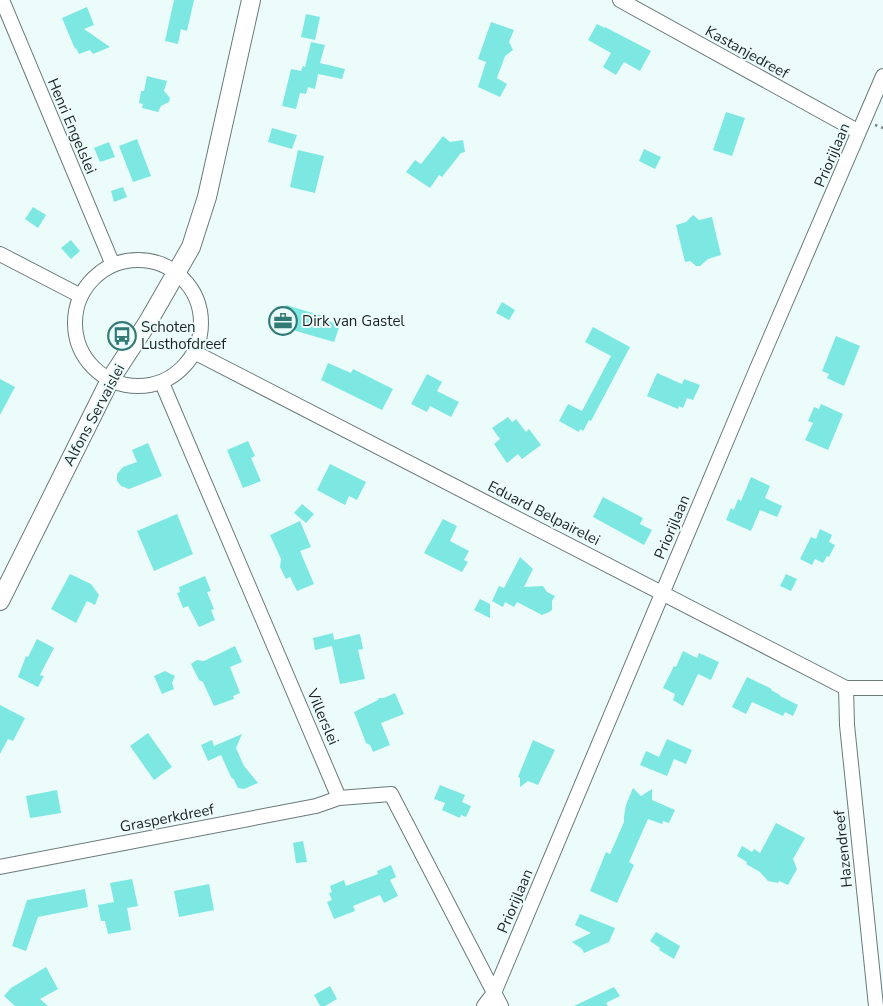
<svg xmlns="http://www.w3.org/2000/svg" width="883" height="1006" font-family="'Nunito Sans',sans-serif">
<style>
.building{fill:#7de8e2}
.lines{fill:none;stroke-linecap:round;stroke-linejoin:round}
.minor-casing{stroke:#6b7a79;stroke-width:16}
.tertiary-casing{stroke:#6b7a79;stroke-width:20}
.path{stroke:#7b8686;stroke-width:2.5;stroke-dasharray:2.5 4;stroke-linecap:butt}
.minor{stroke:#fff;stroke-width:14}
.tertiary{stroke:#fff;stroke-width:18}
.labels{text-anchor:middle;dominant-baseline:central;stroke-width:4;stroke-linejoin:round;paint-order:stroke}
.street-label{font-size:15px;fill:#1d2323;stroke:#ebfcfb}
.poi-label{font-size:15px;fill:#1d2323;stroke:#ebfcfb;text-anchor:start}
</style>
<rect width="100%" height="100%" fill="#ebfcfb"/>
<path class="building" d="M174,0h20l-7,31 -6,-2 -3,15 -13,-3z
M87,7l7,18 -10,4 26,18 -17,7 -3,-4 -11,4 -3,-6 -1,1 -13,-31z
M306,14l14,3 -5,23 -14,-3z
M491,22l23,8 -5,12 4,8 -8,6 -8,22 10,6 -7,13 -22,-10 8,-25 -8,-3z
M597,24l8,4v-1l46,24 -11,20 -16,-9 -8,13 -13,-8 8,-14 -23,-13z
M311,42l14,3 -5,18 25,6 -3,10 -24,-5 -3,15 -7,-2 -2,7 -6,-1 -4,16 -14,-3 9,-37 10,2 2,-5 2,1z
M147,76l20,5 -3,10 6,7 -1,4 -8,4 -3,6 -16,-4 1,-4 -4,-1 2,-12h3z
M726,112l19,6 -13,38 -19,-6z
M272,128l25,7 -5,14 -24,-7z
M443,136l7,6 13,-2 2,12 -4,1 -19,24 -3,-2 -9,13 -24,-16 9,-12 6,4z
M137,139l14,37 -18,6 -14,-36z
M109,142l6,15 -15,5 -6,-14z
M644,149l17,8 -6,12 -16,-8z
M298,150l26,6 -9,37 -25,-6z
M123,187l4,10 -13,5 -3,-11z
M33,207l13,8 -8,13 -13,-9z
M693,215l6,5 13,-3 9,38 -13,4 -8,7h-4l-6,-5 -5,1 -9,-37 10,-3z
M71,240l9,11 -9,8 -10,-11z
M502,302l13,8 -6,10 -13,-7z
M286,305l40,12 -1,3 15,5 -6,17 -55,-16z
M593,327l37,20 -39,74 -2,-1 -6,11 -3,-2 -1,3 -20,-11 9,-17 14,7 29,-55 -26,-14z
M836,336l24,10 -16,40 -17,-8 2,-4 -7,-3z
M328,363l23,10 2,-4 40,20 -11,21 -61,-30z
M657,373l25,11 2,-5 16,6 -7,15 -6,-2 -4,10 -4,-2 -1,3 -31,-13z
M427,374l15,8 -5,9 22,11 -8,15 -21,-11 -3,6 -16,-8z
M0,379l15,8 -15,28z
M821,404l22,10 -15,36 -23,-10 8,-17 -5,-2 6,-14 5,2z
M508,417l4,5 4,-3 10,13 3,-3 12,16 -19,14 -4,-5 -11,9 -13,-19 6,-5 -8,-11z
M248,441l7,15 -4,2 10,23 -18,7 -16,-38z
M148,443l14,33 -33,13 -8,-3 -4,-5v-7l6,-7 14,-5 -5,-12z
M330,464l36,18 -9,18 -8,-4 -4,9 -28,-15z
M751,477l19,9 -5,12 17,8 -5,11 -17,-7 -9,21 -25,-11 5,-12 3,2 4,-11 3,2z
M603,497l40,21 -3,6 12,6 -8,15 -51,-28z
M302,504l12,10 -8,9 -12,-10z
M177,514l16,40 -39,17 -17,-40z
M443,519l14,7 -7,15 19,10 -5,9 4,2 -6,10 -38,-19z
M300,521l11,26 -11,4 14,33 -17,7 -7,-14 -4,2 -6,-12 1,-8 -11,-24z
M820,529l12,6 -3,7 6,3 -6,12 -2,-1 -4,7 -8,-4 -3,6 -12,-6 11,-22 5,2z
M520,557l13,12 -9,18 19,-1 4,6 8,4 -3,5v9l-3,2 -7,3 -25,-13 -3,5 -9,-5 -2,5 -11,-6 7,-15 5,2z
M70,574l21,10 8,11 -4,10 -8,-4 -11,22 -25,-14z
M786,574l11,5 -6,12 -11,-5z
M205,576l6,15 -4,1 7,17 -3,1 4,10 -16,7 -11,-21 -5,2 -6,-15 3,-1 -1,-5z
M480,599l10,5v14l-16,-8z
M333,633l1,7 26,-6 3,15 -5,1 7,29 -25,5 -8,-38 -17,4 -2,-12z
M37,639l17,9 -14,27 4,1 -6,11 -20,-10 8,-21 2,1z
M235,646l7,16 -12,5 10,26 -7,3 1,3 -20,7 -11,-24 -4,-2 -8,-16 6,-4 7,1z
M683,651l14,7 2,-5 20,9 -8,18 -13,-6 -15,32 -10,-6 2,-6 -12,-6 11,-22 2,1z
M165,671l10,5 -3,7 2,6 -12,5 -8,-18z
M747,677l25,12 -1,1 9,5v1l18,9 -5,11 -8,-4 -2,4 -31,-14 -6,12 -14,-7z
M395,693l9,21 -23,9 9,22 -17,7 -3,-7 -4,-2 -12,-31 24,-12 1,-2h5z
M0,705l25,13 -12,23 -5,-2 -8,15z
M148,733l24,34 -18,13 -24,-34z
M242,734l-6,14 8,18 14,17 -14,6 -6,-1 -5,-10 -1,1 -11,-24 -13,6 -7,-16 11,-5 2,6z
M667,739l25,11 -6,14 -12,-5 -7,17 -27,-11 6,-14 13,6z
M533,740l22,10 -17,35 -10,-4 -8,6v-9l-2,-1z
M440,785l25,10 -3,7 9,4 -5,11 -5,-2 -1,3 -18,-8 3,-7 -11,-4z
M633,788l8,8 11,-7v11l23,10 -6,13 -6,-2 -1,3 -14,-5 -19,43 5,3 -17,38 -27,-12 16,-39 4,2 14,-32v-6l2,-11z
M57,790l4,23 -31,5 -4,-22z
M776,823l29,15 -12,21 4,10 -9,16 -9,-4 -1,2 -10,-2 -8,-9 -14,-8 1,-2 -10,-6 5,-10 10,6 2,-3 6,4z
M303,841l4,21 -11,1 -3,-20z
M391,865l5,12 -6,3 8,16 -14,7 -4,-8 -27,11 2,5 -21,8 -7,-17 5,-2 -3,-7 3,-1 -2,-6 14,-6 2,6 32,-12 -1,-3z
M132,879l6,27 -11,2 4,22 -23,4 -3,-13h-4l-3,-16 16,-3 -4,-19z
M209,884l5,26 -35,7 -5,-26z
M85,889l3,18 -50,10 -12,34 -14,-5 15,-46z
M580,914l35,14 -6,14 -25,11 -2,-4 -10,-7 19,-9 -16,-8z
M656,932l24,14 -6,13 -15,-9 1,-2 -10,-7z
M46,967l12,22 -18,10 8,7h-33l-11,-10 7,-8z
M330,986l7,13 -12,7h-5l-6,-11z
M614,987l6,9 -14,7 2,3h-34z"/>
<g class="lines">
<defs>
<path id="minor" d="M2,0l111,265
M620,0l239,132
M0,254l81,42
M75 323a63 63 0 1 1 126 0a63 63 0 1 1-126 0Z
M194,352l652,336h37
M162,383l177,415 52,-4 110,212
M846,688l1,37 29,281
M0,867l316,-61 23,-8
M484,1006l10,-13 261,-620 128,-297"/>
<path id="tertiary" d="M0,601l110,-221 38,-58 43,-75 16,-50 44,-197"/>
</defs>
<use href="#minor" class="minor-casing"/>
<use href="#tertiary" class="tertiary-casing"/>
<path class="path" d="M875,125l8,3"/>
<use href="#minor" class="minor"/>
<use href="#tertiary" class="tertiary"/>
</g>
<defs>
<symbol id="office-ring" viewBox="-11 -11 22 22"><circle r="9.5" fill="#ebfcfb" stroke="#317a76" stroke-width="1.5"/><path d="M-6-3h4V-5.5h4V-3h4V5H-6ZM-1-4.5V-3h2v-1.5ZM-6 0V1H6V0Z" fill="#317a76"/></symbol>
<symbol id="bus-ring" viewBox="-11 -11 22 22"><circle r="9.5" fill="#ebfcfb" stroke="#317a76" stroke-width="1.5"/><path d="M-5-6H5V4H4V6H2V4H-2V6H-4V4H-5ZM-3.5-4V0h7V-4ZM-3.5 1.2v1.5H-2V1.2ZM2 1.2v1.5H3.5V1.2Z" fill="#317a76"/></symbol>
</defs>
<g fill-rule="evenodd">
<use href="#office-ring" x="267" y="305" width="32" height="32"/>
<use href="#bus-ring" x="106" y="320" width="32" height="32"/>
</g>
<g class="labels">
<g class="street-label">
<text transform="translate(747 52) rotate(29)">Kastanjedreef</text>
<text transform="translate(72 126) rotate(67)">Henri Engelslei</text>
<text transform="translate(832 155) rotate(-67)">Priorijlaan</text>
<text transform="translate(94 415) rotate(-62)">Alfons Servaislei</text>
<text transform="translate(544 513) rotate(27)">Eduard Belpairelei</text>
<text transform="translate(672 527) rotate(-67)">Priorijlaan</text>
<text transform="translate(323 717) rotate(67)">Villerslei</text>
<text transform="translate(167 818) rotate(-11)">Grasperkdreef</text>
<text transform="translate(843 849) rotate(-96)">Hazendreef</text>
<text transform="translate(515 901) rotate(-67)">Priorijlaan</text>
</g>
<g class="poi-label">
<text x="302" y="321">Dirk van Gastel</text>
<text x="141" y="327">Schoten<tspan x="141" dy="17">Lusthofdreef</tspan></text>
</g>
</g>
</svg>
